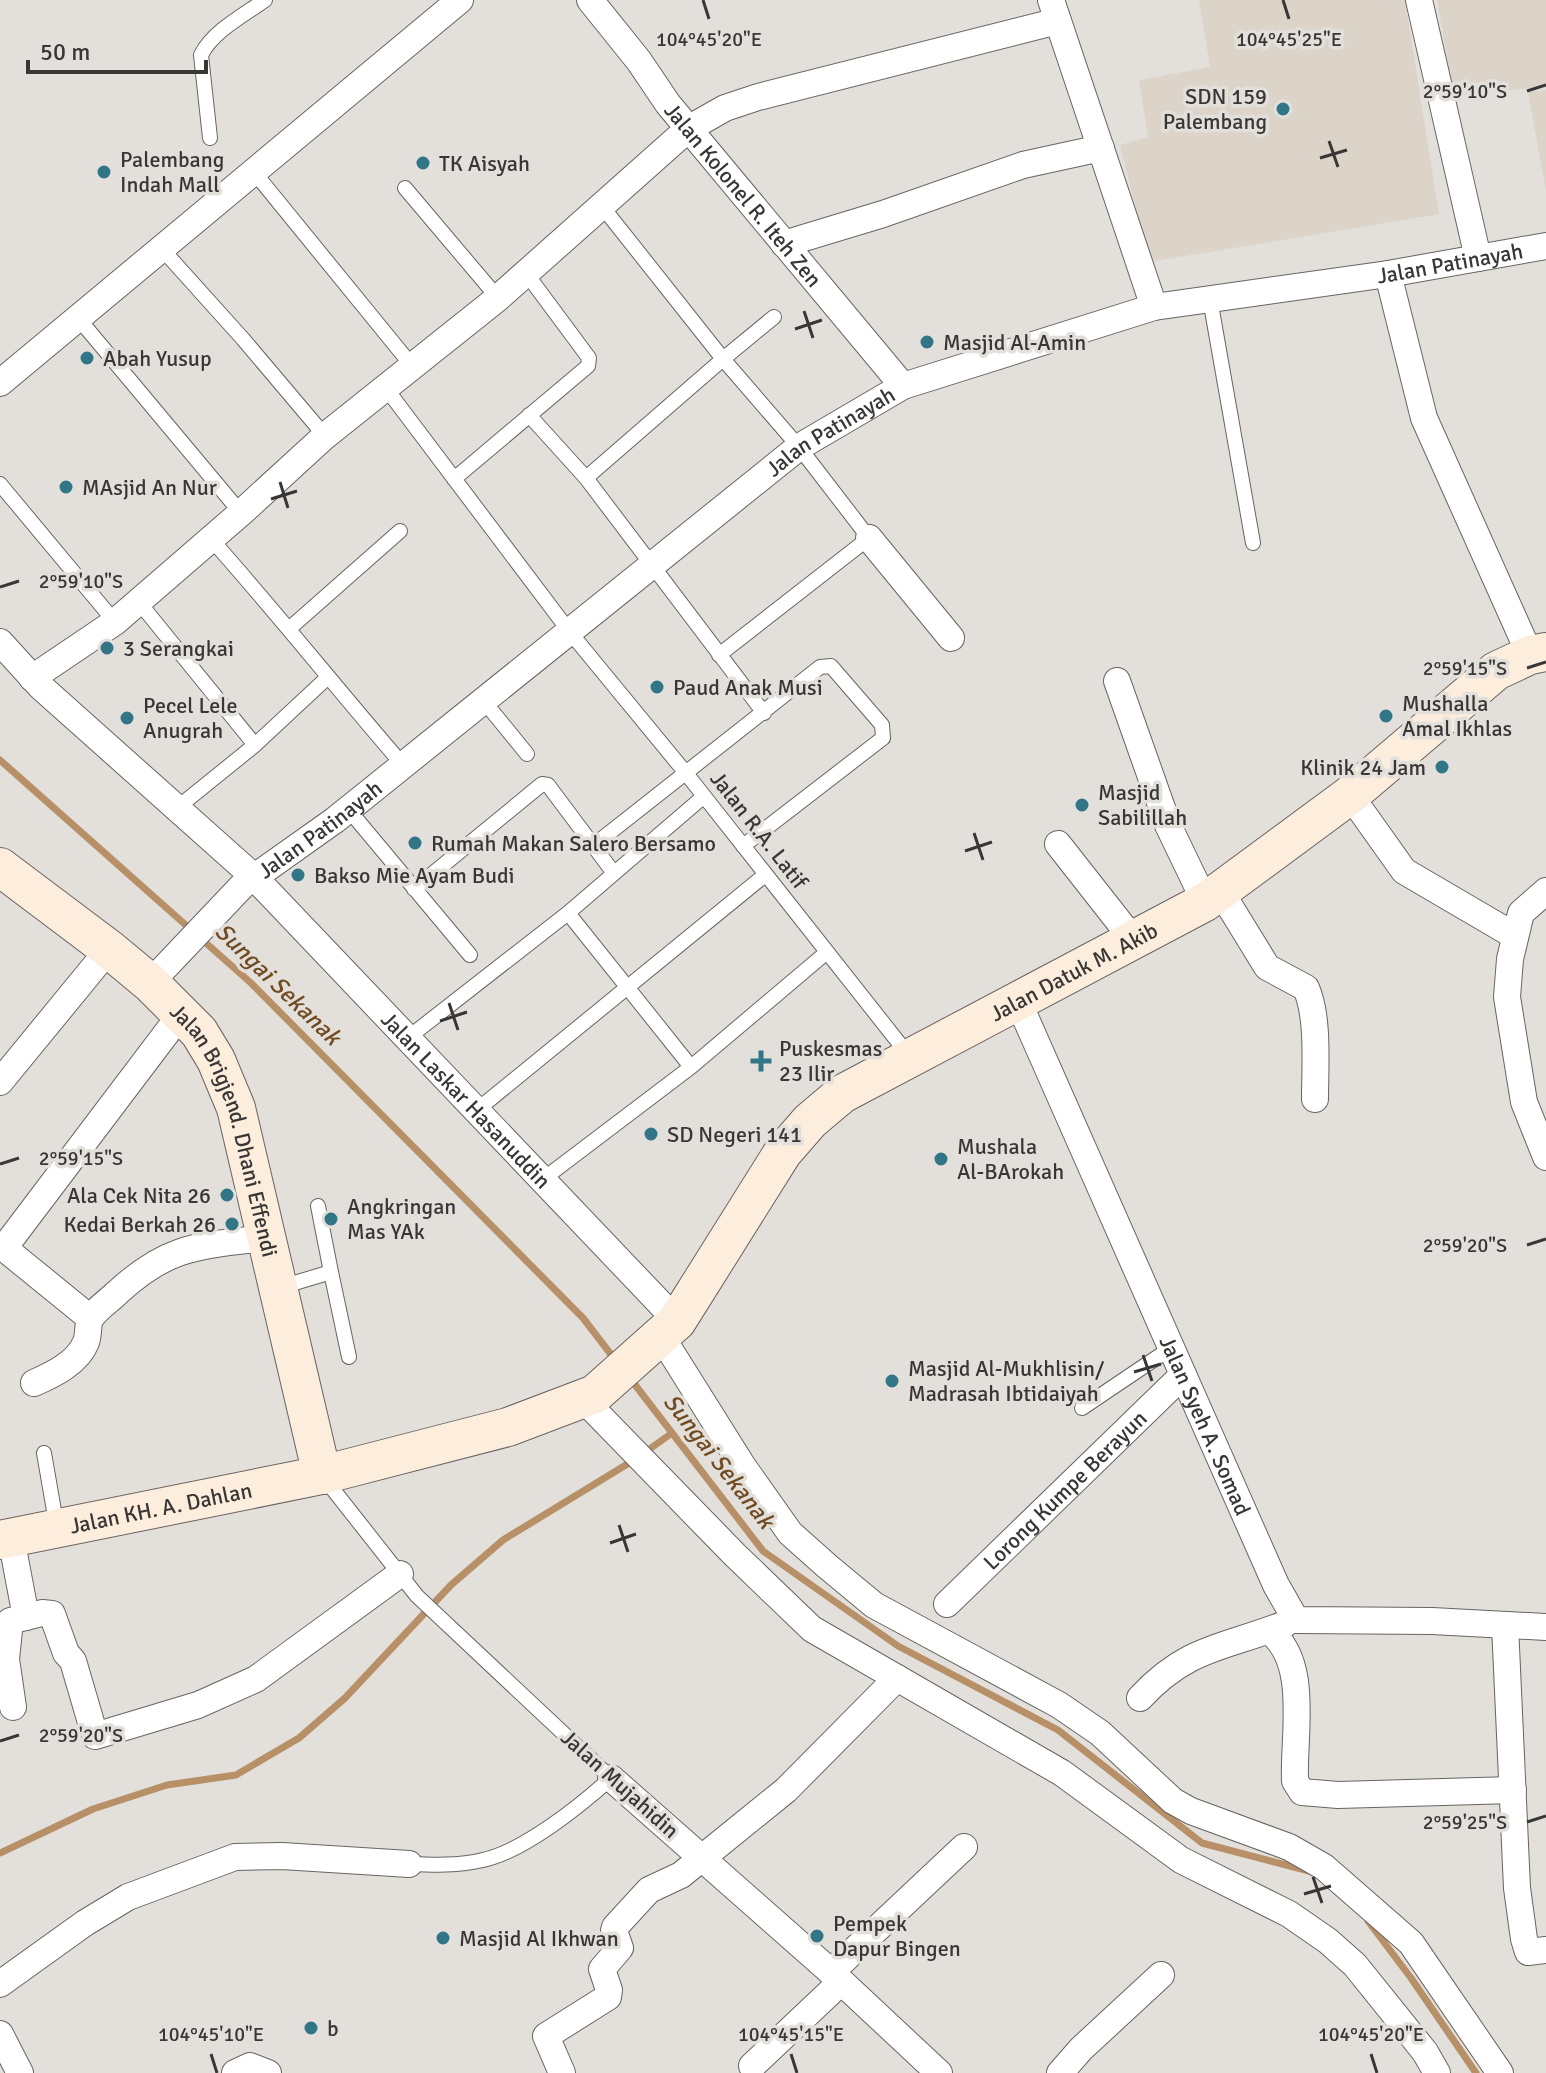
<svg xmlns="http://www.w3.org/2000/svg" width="1546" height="2073" font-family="Signika,sans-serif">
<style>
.built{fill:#dcd3c9}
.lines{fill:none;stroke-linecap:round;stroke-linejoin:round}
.stream{stroke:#b89067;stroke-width:7}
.lane-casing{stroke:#686461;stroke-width:16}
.street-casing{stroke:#686461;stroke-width:28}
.secondary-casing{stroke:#686461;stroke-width:40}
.lane{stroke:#fff;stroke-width:14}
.street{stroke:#fff;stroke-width:26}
.secondary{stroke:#fdeddd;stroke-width:38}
.ticks{fill:none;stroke:#393736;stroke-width:3}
.poi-dot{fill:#327586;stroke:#e3e0dc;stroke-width:3}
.labels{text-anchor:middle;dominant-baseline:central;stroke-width:7;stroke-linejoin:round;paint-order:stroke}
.poi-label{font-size:22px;fill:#393736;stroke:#e3e0dc;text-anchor:start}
.street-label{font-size:22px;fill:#393736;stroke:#e3e0dc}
.water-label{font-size:24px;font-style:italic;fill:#714b21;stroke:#e3e0dc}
.ticks-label{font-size:20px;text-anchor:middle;fill:#393736;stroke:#e3e0dc;stroke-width:7;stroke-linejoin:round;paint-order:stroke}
</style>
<rect width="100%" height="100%" fill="#e3e0dc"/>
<path class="built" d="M1199,0h206l34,214 -290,48 -29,-117 28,-8 -9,-57 71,-13z
M1437,0h109v86l-92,11z
M1546,90v102l-18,-100z"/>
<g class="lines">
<path class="stream" d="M0,760l251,223 332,335 33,43
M629,1377l134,174 135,95 160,84 144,113 107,28
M644,1453l28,-20
M0,1853l93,-44 74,-24 69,-10 63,-37 46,-40 106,-113 52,-45 131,-80
M1368,1921l43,57 65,95"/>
<defs>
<path id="lane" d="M210,138l-9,-83c12,-24 43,-40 64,-55
M254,172l159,195
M405,188l93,110
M601,205l122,154 51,-42
M162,249l81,90 82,97
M1210,299l43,244
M78,318l163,195
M385,387l184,244 116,141 225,285
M529,415l57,63 178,235
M586,478l137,-119 76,88 70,91 -150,117
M454,479l134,-113 1,-8 -63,-85
M0,484l115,138
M211,539c66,74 127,151 192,226
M138,601l117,144
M290,628l110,-97
M483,700l44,54
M177,808l78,-63 73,-68
M348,809l122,146
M594,845l226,-178 11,-1 51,59 1,13 -140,108
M414,889l128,-105 6,1 65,87
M409,1037l159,-124 135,-116
M691,1067l136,-115
M477,1110l288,-235
M542,1180l149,-113 -123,-154
M318,1206l13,66
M281,1287l50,-15 18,85
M1082,1408l89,-60
M44,1453l13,75
M324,1478l93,118 194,182c-31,28 -87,73 -128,82 -25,6 -49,5 -74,4"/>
<g id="street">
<path id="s1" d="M590,0l49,61 29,43 235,282"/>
<path d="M1051,0l103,307"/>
<path d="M1419,0l59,258"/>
<path d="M784,244l99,-30 140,-49 78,-17"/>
<path d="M1388,274l36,144 106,237"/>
<path d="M0,383l460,-383"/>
<path d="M869,538l82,100"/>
<path id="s2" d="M0,642l41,45 213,190 423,444"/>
<path d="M32,678l83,-56 126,-109 84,-77 173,-138 190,-169 37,-21 33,-11 300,-76"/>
<path d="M1117,681l51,144 37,77"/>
<path d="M1350,795l54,76 111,65"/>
<path d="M1058,844l77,98"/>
<path d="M1546,891l-25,22 -11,46 -3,38 17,105 22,55"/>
<path d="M1221,892l46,75 39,21c13,29 9,79 9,111"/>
<path id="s3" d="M150,983l92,-97 93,-66 464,-373 104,-61 251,-79 234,-33 158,-28"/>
<path id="s4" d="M1018,1001l258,584 20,35 136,1 114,6"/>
<path d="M0,1082l109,-133"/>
<path d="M90,1318l-86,-70 177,-234"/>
<path d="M661,1336l81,129 48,68 37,33 47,39 185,100 41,28 73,68 18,10 98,36 35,20 87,76 89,130"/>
<path d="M34,1383c18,-8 44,-20 52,-41 3,-7 1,-18 5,-24 5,-9 19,-18 27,-26 51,-47 81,-46 147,-54"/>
<path d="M583,1399l151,155 78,75 250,144 119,87 108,54 39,27 27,24 70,87 12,21"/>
<path d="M11,1538l15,79"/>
<path id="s5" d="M947,1604l236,-229"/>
<path d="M1505,1625l12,263 7,51 4,13 18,-2"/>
<path d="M1269,1631c41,30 24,104 26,150l7,11 36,3 175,-5"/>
<path d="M1140,1698c48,-52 85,-50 145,-74"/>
<path d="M13,1707l-7,-48 4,-38 32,-8 10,1 14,39 7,8 22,75 103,-31 58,-26 144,-105"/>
<path d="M611,1778l220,194 108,101"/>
<path d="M831,1972l133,-125"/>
<path d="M0,1984l85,-61 43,-26 107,-40 47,-1 127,8"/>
<path d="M0,2034l20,39"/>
<path d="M752,2066l89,-84"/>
<path d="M235,2073l15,-7 18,7"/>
<path d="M562,2073l-16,-37 62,-39 1,-7 -7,-21 18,-21 -6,-17 1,-4 34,-37 32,-15 105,-85 111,-112"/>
<path d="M1060,2073l21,-24 80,-74"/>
</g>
<g id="secondary">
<path id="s6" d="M0,867l109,82 41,34 49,49 17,28 20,48 86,367"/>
<path id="s7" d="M0,1540l322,-65 186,-48 87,-33 82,-73 106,-169 27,-31 32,-27 363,-192 145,-107 146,-124 34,-16 16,-3"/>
</g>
</defs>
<use href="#lane" class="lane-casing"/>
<use href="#street" class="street-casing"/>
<use href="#secondary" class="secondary-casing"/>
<use href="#lane" class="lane"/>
<use href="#street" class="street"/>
<use href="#secondary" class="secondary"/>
</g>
<path class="ticks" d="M703,0l6,19M1283,0l6,19M1527,91l19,-6M1329,141l9,26M1320,158l27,-8M804,311l9,27M795,329l27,-9M280,482l8,26M271,499l26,-8M0,587l19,-6M1527,668l19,-6M974,833l9,27M965,851l27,-9M449,1003l9,27M440,1021l27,-9M0,1164l19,-6M1527,1245l19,-6M1143,1355l9,26M1134,1372l27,-8M619,1525l9,27M610,1543l26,-9M0,1741l19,-6M1527,1822l19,-6M1313,1877l9,26M1304,1894l27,-8M211,2054l6,19M791,2054l6,19M1371,2054l6,19"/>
<g class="poi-dot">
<circle cx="1283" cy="109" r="8"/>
<circle cx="423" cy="163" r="8"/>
<circle cx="104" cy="172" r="8"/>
<circle cx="927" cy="342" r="8"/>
<circle cx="87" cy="358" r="8"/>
<circle cx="66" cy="487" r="8"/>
<circle cx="107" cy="648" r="8"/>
<circle cx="657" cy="687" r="8"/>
<circle cx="1386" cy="716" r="8"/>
<circle cx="127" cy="718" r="8"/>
<circle cx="1442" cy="767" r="8"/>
<circle cx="1082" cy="805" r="8"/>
<circle cx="415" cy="843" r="8"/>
<circle cx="298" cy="875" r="8"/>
<path d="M757 1049h8v8h8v8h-8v8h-8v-8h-8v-8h8z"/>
<circle cx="651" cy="1134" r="8"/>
<circle cx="941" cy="1159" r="8"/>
<circle cx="227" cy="1195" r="8"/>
<circle cx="331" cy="1219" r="8"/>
<circle cx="232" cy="1224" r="8"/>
<circle cx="892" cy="1381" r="8"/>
<circle cx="817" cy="1936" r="8"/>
<circle cx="443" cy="1938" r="8"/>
<circle cx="311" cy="2028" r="8"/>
</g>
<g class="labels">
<g class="poi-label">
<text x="1267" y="96" text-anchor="end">SDN 159<tspan x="1267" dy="25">Palembang</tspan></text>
<text x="120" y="159">Palembang<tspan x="120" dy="25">Indah Mall</tspan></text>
<text x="439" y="163">TK Aisyah</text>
<text x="943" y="342">Masjid Al-Amin</text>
<text x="103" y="358">Abah Yusup</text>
<text x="82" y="487">MAsjid An Nur</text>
<text x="123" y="648">3 Serangkai</text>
<text x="673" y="687">Paud Anak Musi</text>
<text x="1402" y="703">Mushalla<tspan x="1402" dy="25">Amal Ikhlas</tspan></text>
<text x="143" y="705">Pecel Lele<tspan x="143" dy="25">Anugrah</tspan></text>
<text x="1426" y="767" text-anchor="end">Klinik 24 Jam</text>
<text x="1098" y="792">Masjid<tspan x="1098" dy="25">Sabilillah</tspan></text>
<text x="431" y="843">Rumah Makan Salero Bersamo</text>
<text x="314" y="875">Bakso Mie Ayam Budi</text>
<text x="779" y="1048">Puskesmas<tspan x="779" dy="25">23 Ilir</tspan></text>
<text x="667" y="1134">SD Negeri 141</text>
<text x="957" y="1146">Mushala<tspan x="957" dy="25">Al-BArokah</tspan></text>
<text x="211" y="1195" text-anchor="end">Ala Cek Nita 26</text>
<text x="347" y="1206">Angkringan<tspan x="347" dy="25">Mas YAk</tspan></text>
<text x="216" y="1224" text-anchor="end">Kedai Berkah 26</text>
<text x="908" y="1368">Masjid Al-Mukhlisin/<tspan x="908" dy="25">Madrasah Ibtidaiyah</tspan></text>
<text x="833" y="1923">Pempek<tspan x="833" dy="25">Dapur Bingen</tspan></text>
<text x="459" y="1938">Masjid Al Ikhwan</text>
<text x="327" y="2028">b</text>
</g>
<g class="street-label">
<text stroke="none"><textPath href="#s1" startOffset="248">Jalan Kolonel R. Iteh Zen</textPath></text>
<text stroke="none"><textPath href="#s3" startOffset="1526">Jalan Patinayah</textPath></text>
<text stroke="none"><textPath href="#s3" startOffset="878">Jalan Patinayah</textPath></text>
<text stroke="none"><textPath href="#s3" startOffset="230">Jalan Patinayah</textPath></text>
<text transform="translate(759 830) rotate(52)">Jalan R.A. Latif</text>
<text stroke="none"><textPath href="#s7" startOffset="1268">Jalan Datuk M. Akib</textPath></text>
<text stroke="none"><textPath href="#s2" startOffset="654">Jalan Laskar Hasanuddin</textPath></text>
<text stroke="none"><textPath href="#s6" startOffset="360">Jalan Brigjend. Dhani Effendi</textPath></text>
<text stroke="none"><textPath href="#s4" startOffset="464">Jalan Syeh A. Somad</textPath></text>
<text stroke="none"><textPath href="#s5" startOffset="164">Lorong Kumpe Berayun</textPath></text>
<text stroke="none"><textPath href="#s7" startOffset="164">Jalan KH. A. Dahlan</textPath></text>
<text transform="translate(620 1784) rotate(42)">Jalan Mujahidin</text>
</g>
<g class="water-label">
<text transform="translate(278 984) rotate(44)">Sungai Sekanak</text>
<text transform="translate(719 1461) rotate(52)">Sungai Sekanak</text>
</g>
</g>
<g class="ticks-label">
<text x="709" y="46">104°45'20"E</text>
<text x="1289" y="46">104°45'25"E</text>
<text x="1465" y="98">2°59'10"S</text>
<text x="81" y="588">2°59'10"S</text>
<text x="1465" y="675">2°59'15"S</text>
<text x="81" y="1165">2°59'15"S</text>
<text x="1465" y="1252">2°59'20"S</text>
<text x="81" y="1742">2°59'20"S</text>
<text x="1465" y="1829">2°59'25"S</text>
<text x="211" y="2041">104°45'10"E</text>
<text x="791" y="2041">104°45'15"E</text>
<text x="1371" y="2041">104°45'20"E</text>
</g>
<path d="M28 60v12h178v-12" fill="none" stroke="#393736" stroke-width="4"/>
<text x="40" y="60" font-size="24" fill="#393736" stroke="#e3e0dc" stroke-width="6" paint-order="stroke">50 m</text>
</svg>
